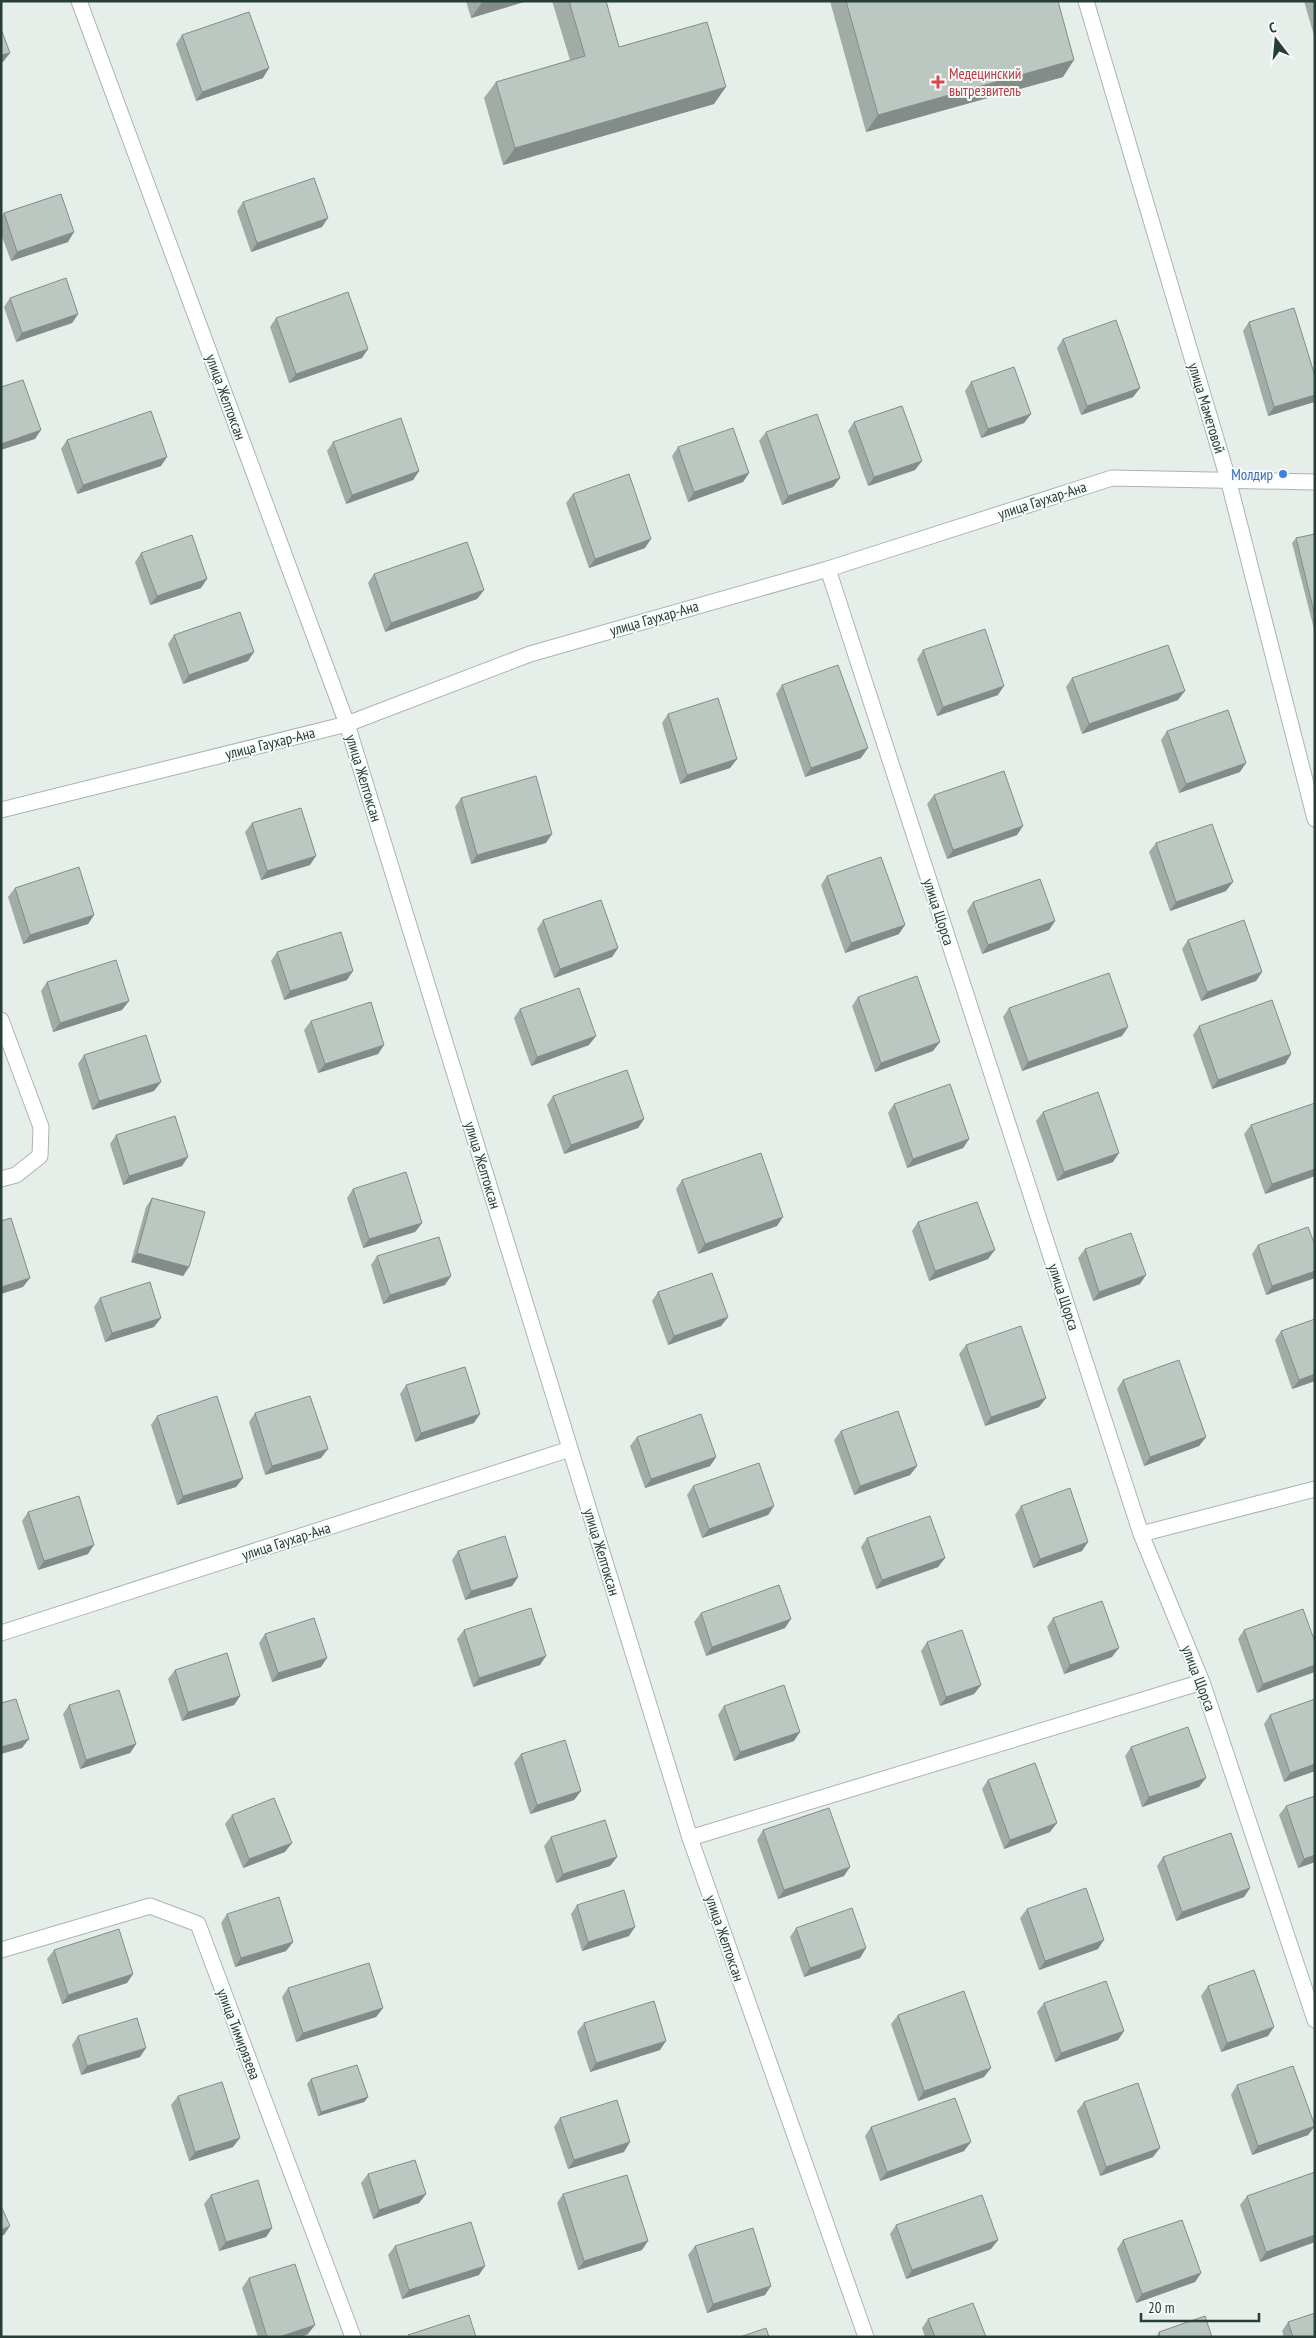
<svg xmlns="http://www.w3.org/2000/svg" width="1316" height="2338" font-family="'PT Sans Narrow',sans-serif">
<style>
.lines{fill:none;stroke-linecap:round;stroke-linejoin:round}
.minor-casing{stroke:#a9b6af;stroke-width:17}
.tertiary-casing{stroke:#a9b6af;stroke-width:17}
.minor{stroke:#fff;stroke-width:15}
.tertiary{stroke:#fff;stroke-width:15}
.wall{fill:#a1aca7}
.shaded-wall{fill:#838c88}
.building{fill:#bbc8c2;stroke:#838c88}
.health-dot{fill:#e0444e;stroke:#f7faf8;stroke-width:2}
.shop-dot{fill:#3f7fe0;stroke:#f7faf8;stroke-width:2}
.labels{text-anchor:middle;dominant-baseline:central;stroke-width:4;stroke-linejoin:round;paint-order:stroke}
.health-label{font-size:15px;fill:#be3a42;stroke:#f7faf8;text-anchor:start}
.street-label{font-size:15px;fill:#263e35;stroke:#f7faf8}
.shop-label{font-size:15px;fill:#366cbe;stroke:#f7faf8;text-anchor:end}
</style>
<rect width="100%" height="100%" fill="#e6eee9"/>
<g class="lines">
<defs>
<path id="minor" d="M1086,1l142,478 87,340
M828,569l313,965 61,148 113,338
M1,1020l40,107 -1,29 -24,19 -15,4
M1141,1534l174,-45
M690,1838l512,-156
M1,1950l149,-44 48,18 155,413"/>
<path id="tertiary" d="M79,1l268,723 343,1114 176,499
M1,810l346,-86 183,-70 298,-85 284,-91 203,4
M1,1633l569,-184"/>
</defs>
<use href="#minor" class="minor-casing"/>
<use href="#tertiary" class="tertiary-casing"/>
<use href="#minor" class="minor"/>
<use href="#tertiary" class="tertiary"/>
</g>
<path class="wall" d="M466,1h61l-56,17z
M552,1h54l13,46 95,57 -211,61 -19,-67 12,-16 74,-22z
M830,1h228l5,76 -197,55z
M1304,1h11v38z
M182,35l81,43 -67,23 -20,-57z
M243,202l79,25 -71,25 -14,-41z
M4,213l64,29 -57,19 -10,-27v-17z
M10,298l68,16 -6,9 -56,19 -12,-35z
M276,318l86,40 -73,25 -19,-56z
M1249,322l65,80 -46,14 -25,-85z
M1063,339l77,49 -7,9 -52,18 -24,-67z
M971,382l60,32 -7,9 -43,15 -16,-47z
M854,422l61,48 -47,16 -20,-55z
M766,432l74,46 -7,9 -51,18 -23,-64z
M67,440l94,26 -84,28 -16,-45z
M333,442l86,29 -6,9 -67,24 -19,-53z
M678,447l71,26 -6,9 -55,20 -16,-46z
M573,494l72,54 -56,20 -23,-65z
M1315,534v99l-23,-90 4,-5z
M141,553l60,35 -51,17 -15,-43z
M374,574l110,16 -7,9 -92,33 -17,-49z
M174,635l74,26 -65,23 -15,-40z
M923,650l75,45 -61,21 -20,-57z
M1072,678l106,22 -96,34 -16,-47z
M782,685l79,73 -56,19 -29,-83z
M668,714l69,45 -7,9 -50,16 -18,-61z
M1167,731l73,41 -61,21 -18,-53z
M934,795l83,40 -70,24 -20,-55z
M461,798l85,45 -75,21 -16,-57z
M252,823l58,42 -49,15 -16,-48z
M1156,843l70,48 -56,20 -21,-59z
M827,876l72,58 -54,19 -24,-68z
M15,888l79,27 -6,9 -65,20 -15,-47z
M973,902l82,19 -6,9 -67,24 -15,-43z
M543,920l75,28 -6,9 -58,21 -17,-49z
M1188,940l74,32 -6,9 -55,20 -19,-52z
M277,952l70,28 -63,20 -13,-39z
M47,982l75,28 -69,22 -12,-41z
M858,997l75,54 -58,21 -23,-66z
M1009,1008l113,28 -100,35 -19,-54z
M520,1009l69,36 -58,21 -17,-48z
M311,1021l73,24 -6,9 -60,19 -14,-43z
M1199,1026l92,28 -6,10 -73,25 -19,-54z
M84,1055l70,36 -62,19 -14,-46z
M553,1096l91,23 -6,9 -74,26 -17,-49z
M1315,1103v73l-50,18 -21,-60 7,-9z
M894,1104l75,35 -6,9 -56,20 -19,-55z
M1043,1112l70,50 -56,19 -21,-60z
M116,1135l66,31 -59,19 -13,-41z
M682,1180l95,46 -79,28 -22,-65z
M353,1189l69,34 -7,9 -52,16 -16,-50z
M152,1198l37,69 -6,9 -52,-14 15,-55z
M918,1222l70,37 -59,22 -17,-50z
M1258,1245h57v33l-49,17 -14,-41z
M1085,1249l55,35 -47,17 -15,-43z
M377,1256l68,29 -62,19 -12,-39z
M658,1292l70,25 -7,9 -53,19 -16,-44z
M100,1298l61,20 -7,9 -49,15 -11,-35z
M1315,1319v62l-23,8 -17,-49 6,-9z
M966,1345l80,53 -7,9 -54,19 -26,-72z
M1123,1380l83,57 -7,9 -55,20 -27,-77z
M406,1385l68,38 -59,19 -15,-48z
M255,1413l66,45 -56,17 -16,-53z
M157,1416l86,62 -7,9 -59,18 -26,-80z
M841,1431l76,35 -7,9 -56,20 -20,-55z
M637,1437l79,20 -6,9 -65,22 -15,-42z
M693,1486l81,20 -6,9 -66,23 -15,-43z
M1021,1506l61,45 -49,17 -18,-53z
M28,1512l60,42 -50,16 -16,-49z
M867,1538l78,20 -7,9 -62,22 -15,-42z
M458,1551l60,26 -6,9 -47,14 -13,-40z
M701,1613l84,15 -79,28 -12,-34z
M1053,1618l59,39 -48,17 -17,-47z
M464,1630l76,35 -67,22 -16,-48z
M1244,1630l71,12 -58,51 -19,-54z
M265,1634l56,33 -49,15 -13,-39z
M927,1642l54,43 -7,9 -34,12 -19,-55z
M175,1670l65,26 -6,9 -52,16 -14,-42z
M69,1705l67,39 -6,9 -50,16 -17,-55z
M724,1706l70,35 -60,20 -16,-46z
M1270,1715l45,56 -31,11 -20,-58z
M1131,1747l68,40 -57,20 -17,-51z
M521,1754l60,37 -7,9 -44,14 -16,-51z
M988,1780l62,52 -46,17 -22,-60z
M1315,1796v66l-17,6 -19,-53 7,-9z
M232,1815l53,37 -42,16 -18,-44z
M763,1830l81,46 -66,23 -21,-59z
M551,1837l66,20 -7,9 -54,17 -12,-37z
M1163,1857l87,31 -6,9 -68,24 -19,-55z
M577,1905l52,31 -47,15 -11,-37z
M1027,1909l71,40 -59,21 -19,-52z
M227,1914l66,28 -7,9 -51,16 -14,-44z
M796,1928l70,20 -6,10 -56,19 -14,-40z
M54,1950l79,24 -6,9 -65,21 -15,-45z
M1208,1986l60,50 -47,16 -20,-56z
M288,1988l95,20 -7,9 -80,25 -14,-45z
M1044,2003l80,28 -6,9 -63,22 -18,-50z
M898,2015l86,62 -66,24 -27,-77z
M584,2023l76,27 -70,22 -13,-40z
M78,2036l62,21 -59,18 -9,-30z
M311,2079l57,18 -4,5 -46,14 -11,-32z
M1237,2085l78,41 -7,9 -56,20 -21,-60z
M178,2096l55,51 -44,14 -18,-56z
M1084,2102l69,55 -53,19 -23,-65z
M560,2118l64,34 -56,17 -14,-42z
M871,2127l93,24 -84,30 -15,-45z
M1315,2172v70l-55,20 -20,-57 7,-9z
M368,2174l58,20 -7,9 -46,16 -12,-36z
M563,2194l79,56 -64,20 -21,-67z
M211,2195l61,33 -6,9 -47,14 -15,-47z
M896,2225l102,15 -7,9 -85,30 -16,-45z
M1123,2240l78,33 -6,9 -59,21 -19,-54z
M395,2246l84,29 -77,24 -14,-44z
M695,2246l70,49 -58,18 -19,-58z
M249,2278l59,56 -7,3h-43l-16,-49z
M928,2319l58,18h-61l-3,-9z
M1288,2322l27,15h-31l-2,-6z
M1159,2332l53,5h-56z"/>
<path class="shaded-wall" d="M483,1h44l-56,17z
M10,53l-7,9h-2v-7z
M1074,60l-11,17 -197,55 12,-17z
M269,68l-6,10 -67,23 6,-9z
M726,87l-12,17 -211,61 12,-17z
M328,218l-6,9 -71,25 6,-9z
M74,232l-6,10 -57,19 6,-9z
M78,314l-6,9 -56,19 6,-9z
M368,349l-6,9 -73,25 7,-9z
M1140,388l-7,9 -52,18 6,-9z
M1315,395v6l-1,1 -46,14 6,-9z
M1031,414l-7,9 -43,15 7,-9z
M41,430l-6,9 -34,11v-6z
M167,457l-6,9 -84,28 6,-9z
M922,461l-7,9 -47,16 6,-9z
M419,471l-6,9 -67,24 6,-9z
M749,473l-6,9 -55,20 6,-10z
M840,478l-7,9 -51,18 6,-9z
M651,539l-6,9 -56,20 6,-9z
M207,579l-6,9 -51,17 7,-9z
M484,590l-7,9 -92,33 6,-9z
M254,652l-6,9 -65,23 6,-9z
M1004,686l-6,9 -61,21 6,-9z
M1185,691l-7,9 -96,34 7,-10z
M868,748l-7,10 -56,19 6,-9z
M737,759l-7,9 -50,16 7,-9z
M1246,763l-6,9 -61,21 7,-9z
M1023,826l-6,9 -70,24 6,-9z
M552,834l-6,9 -75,21 6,-9z
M316,856l-6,9 -49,15 6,-9z
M1233,882l-7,9 -56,20 6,-9z
M94,915l-6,9 -65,20 7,-9z
M1055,921l-6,9 -67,24 6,-9z
M905,925l-6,9 -54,19 6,-10z
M618,948l-6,9 -58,21 6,-9z
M353,971l-6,9 -63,20 6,-9z
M1262,972l-6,9 -55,20 6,-9z
M129,1001l-7,9 -69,22 7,-9z
M1128,1027l-6,9 -100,35 6,-9z
M596,1036l-7,9 -58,21 6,-9z
M940,1042l-7,9 -58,21 6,-9z
M384,1045l-6,9 -60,19 7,-9z
M1291,1054l-6,10 -73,25 6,-9z
M161,1082l-7,9 -62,19 7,-9z
M644,1119l-6,9 -74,26 7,-9z
M969,1139l-6,9 -56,20 6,-9z
M1119,1153l-6,9 -56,19 7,-9z
M188,1157l-6,9 -59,19 6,-9z
M1315,1169v7l-50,18 7,-10z
M783,1217l-6,9 -79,28 7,-10z
M422,1223l-7,9 -52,16 6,-9z
M995,1250l-7,9 -59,22 6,-10z
M137,1253l52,14 -6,9 -52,-14z
M1315,1271v7l-49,17 6,-9z
M1146,1275l-6,9 -47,17 6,-9z
M451,1276l-6,9 -62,19 7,-9z
M30,1278l-7,9 -22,7v-7z
M728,1317l-7,9 -53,19 6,-9z
M161,1318l-7,9 -49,15 7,-9z
M1315,1374v7l-23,8 7,-9z
M1046,1398l-7,9 -54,19 6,-9z
M480,1414l-6,9 -59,19 6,-9z
M1206,1437l-7,9 -55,20 6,-9z
M328,1449l-7,9 -56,17 7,-9z
M716,1457l-6,9 -65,22 6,-9z
M917,1466l-7,9 -56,20 6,-9z
M243,1478l-7,9 -59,18 6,-9z
M774,1506l-6,9 -66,23 7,-9z
M1088,1542l-6,9 -49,17 7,-9z
M94,1545l-6,9 -50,16 6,-9z
M945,1558l-7,9 -62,22 6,-9z
M518,1577l-6,9 -47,14 6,-9z
M791,1619l-6,9 -79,28 6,-9z
M1119,1648l-7,9 -48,17 6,-9z
M546,1656l-6,9 -67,22 6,-9z
M327,1658l-6,9 -49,15 6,-9z
M1315,1665v7l-58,21 6,-9z
M981,1685l-7,9 -34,12 6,-9z
M240,1696l-6,9 -52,16 6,-9z
M800,1732l-6,9 -60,20 6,-9z
M29,1739l-7,9 -21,6v-7z
M136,1744l-6,9 -50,16 6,-9z
M1315,1764v7l-31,11 6,-9z
M1206,1778l-7,9 -57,20 7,-10z
M581,1791l-7,9 -44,14 7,-9z
M1057,1823l-7,9 -46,17 6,-9z
M292,1843l-7,9 -42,16 6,-9z
M1315,1855v7l-17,6 6,-9z
M617,1857l-7,9 -54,17 7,-9z
M850,1867l-6,9 -66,23 6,-9z
M1250,1888l-6,9 -68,24 6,-9z
M635,1927l-6,9 -47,15 6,-9z
M1104,1940l-6,9 -59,21 6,-9z
M293,1942l-7,9 -51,16 6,-9z
M866,1948l-6,10 -56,19 6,-9z
M133,1974l-6,9 -65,21 6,-9z
M383,2008l-7,9 -80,25 7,-9z
M1274,2027l-6,9 -47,16 6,-9z
M1124,2031l-6,9 -63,22 6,-9z
M666,2041l-6,9 -70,22 6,-9z
M146,2048l-6,9 -59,18 6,-9z
M991,2068l-7,9 -66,24 6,-10z
M368,2097l-4,5 -46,14 3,-4z
M1315,2126l-7,9 -56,20 6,-9z
M240,2138l-7,9 -44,14 6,-9z
M630,2142l-6,10 -56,17 6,-9z
M971,2142l-7,9 -84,30 7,-9z
M1160,2148l-7,9 -53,19 6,-9z
M426,2194l-7,9 -46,16 6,-9z
M10,2226l-6,9 -3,1v-6z
M272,2228l-6,9 -47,14 7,-9z
M1315,2235v7l-55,20 6,-10z
M998,2240l-7,9 -85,30 6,-9z
M648,2241l-6,9 -64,20 6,-9z
M485,2266l-6,9 -77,24 7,-9z
M1201,2273l-6,9 -59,21 6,-9z
M771,2286l-6,9 -58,18 6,-9z
M315,2325l-7,9 -7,3h-22z"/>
<path class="building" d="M569,1h37l13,46 88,-25 19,65 -211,61 -19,-66 89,-26z
M846,1h212l16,59 -196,55z
M249,12l20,56 -67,24 -20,-57z
M1,29l9,24 -9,2z
M314,178l14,40 -71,25 -14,-41z
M61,194l13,38 -57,20 -13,-39z
M66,278l12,36 -56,19 -12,-35z
M348,292l20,57 -72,25 -20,-56z
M1294,308l21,68v19l-41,12 -25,-85z
M1116,320l24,68 -53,18 -24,-67z
M1014,367l17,47 -43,15 -17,-47z
M23,380l18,50 -40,14v-57z
M902,406l20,55 -48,16 -20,-55z
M151,411l16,46 -84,28 -16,-45z
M817,414l23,64 -52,18 -22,-64z
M401,418l18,53 -67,24 -19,-53z
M733,428l16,45 -55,19 -16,-45z
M629,474l22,65 -56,20 -22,-65z
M1315,534v82l-19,-78z
M192,535l15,44 -50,17 -16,-43z
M467,542l17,48 -93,33 -17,-49z
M240,612l14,40 -65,23 -15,-40z
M985,629l19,57 -61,21 -20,-57z
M1168,645l17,46 -96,33 -17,-46z
M838,665l30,83 -57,20 -29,-83z
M718,698l19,61 -50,16 -19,-61z
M1228,710l18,53 -60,21 -19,-53z
M1004,771l19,55 -70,24 -19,-55z
M536,776l16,58 -75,21 -16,-57z
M301,808l15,48 -49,15 -15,-48z
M1212,824l21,58 -57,20 -20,-59z
M881,857l24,68 -54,18 -24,-67z
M79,867l15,48 -64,20 -15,-47z
M1040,879l15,42 -67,24 -15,-43z
M601,900l17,48 -58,21 -17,-49z
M1244,920l18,52 -55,20 -19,-52z
M341,932l12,39 -63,20 -13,-39z
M116,960l13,41 -69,22 -13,-41z
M1109,973l19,54 -100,35 -19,-54z
M917,976l23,66 -59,21 -23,-66z
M579,988l17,48 -59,21 -17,-48z
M1272,1000l19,54 -73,26 -19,-54z
M371,1002l13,43 -59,19 -14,-43z
M146,1035l15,47 -62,19 -15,-46z
M627,1070l17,49 -73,26 -18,-49z
M950,1084l19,55 -56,20 -19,-55z
M1098,1092l21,61 -55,19 -21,-60z
M1315,1103v66l-43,15 -21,-59z
M175,1116l13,41 -59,19 -13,-41z
M761,1153l22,64 -78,27 -23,-64z
M406,1172l16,51 -53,16 -16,-50z
M152,1198l53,14 -16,55 -52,-14z
M977,1202l18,48 -60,21 -17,-49z
M11,1218l19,60 -29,9v-66z
M1308,1227l7,18v26l-43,15 -14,-41z
M1131,1233l15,42 -47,17 -14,-43z
M439,1237l12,39 -61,19 -13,-39z
M712,1273l16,44 -54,19 -16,-44z
M150,1282l11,36 -49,15 -12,-35z
M1315,1319v55l-16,6 -18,-49z
M1021,1326l25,72 -55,19 -25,-72z
M1179,1360l27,77 -56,20 -27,-77z
M465,1367l15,47 -59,19 -15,-48z
M217,1396l26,82 -60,18 -26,-80z
M310,1396l18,53 -56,17 -17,-53z
M898,1411l19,55 -57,20 -19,-55z
M701,1414l15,43 -65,22 -14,-42z
M759,1463l15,43 -65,23 -16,-43z
M1070,1488l18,54 -48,17 -19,-53z
M79,1496l15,49 -50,16 -16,-49z
M930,1516l15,42 -63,22 -15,-42z
M505,1536l13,41 -47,14 -13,-40z
M779,1585l12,34 -79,28 -11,-34z
M1102,1601l17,47 -49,17 -17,-47z
M531,1608l15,48 -67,22 -15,-48z
M1303,1609l12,33v23l-52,19 -19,-54z
M314,1618l13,40 -49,15 -13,-39z
M962,1630l19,55 -35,12 -19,-55z
M227,1653l13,43 -52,16 -13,-42z
M784,1685l16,47 -60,20 -16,-46z
M119,1690l17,54 -50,16 -17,-55z
M16,1699l13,40 -28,8v-44z
M1315,1699v65l-25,9 -20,-58z
M1188,1727l18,51 -57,19 -18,-50z
M565,1740l16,51 -44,14 -16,-51z
M1035,1763l22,60 -47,17 -22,-60z
M1315,1796v59l-11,4 -18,-53z
M274,1798l18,45 -43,16 -17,-44z
M829,1808l21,59 -66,23 -21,-60z
M605,1820l12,37 -54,17 -12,-37z
M1231,1833l19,55 -68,24 -19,-55z
M1086,1888l18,52 -59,21 -18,-52z
M624,1890l11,37 -47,15 -11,-37z
M279,1897l14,45 -52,16 -14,-44z
M852,1908l14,40 -56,20 -14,-40z
M119,1929l14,45 -65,21 -14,-45z
M369,1963l14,45 -80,25 -15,-45z
M1254,1970l20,57 -47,16 -19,-57z
M1106,1981l18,50 -63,22 -17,-50z
M964,1991l27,77 -67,23 -26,-76z
M654,2001l12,40 -70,22 -12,-40z
M137,2018l9,30 -59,18 -9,-30z
M357,2065l11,32 -47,15 -10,-33z
M1293,2066l22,60 -57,20 -21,-61z
M222,2082l18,56 -45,14 -17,-56z
M1138,2083l22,65 -54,19 -22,-65z
M955,2098l16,44 -84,30 -16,-45z
M617,2100l13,42 -56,18 -14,-42z
M415,2160l11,34 -47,16 -11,-36z
M1315,2172v63l-49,17 -19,-56z
M627,2175l21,66 -64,20 -21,-67z
M258,2180l14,48 -46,14 -15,-47z
M982,2195l16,45 -86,30 -16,-45z
M1,2206l9,20 -9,4z
M1182,2220l19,53 -59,21 -19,-54z
M471,2222l14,44 -76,24 -14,-44z
M753,2228l18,58 -58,18 -18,-58z
M295,2264l20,61 -36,12h-12l-18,-59z
M973,2303l13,34h-51l-7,-18z
M1315,2313v24h-22l-5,-15z
M469,2315l7,22h-67l-1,-2z
M1205,2316l7,21h-52l-1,-5z
M766,2328l3,9h-29z"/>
<path class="health-dot" d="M935.5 74.5h5v5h5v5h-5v5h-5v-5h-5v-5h5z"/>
<circle class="shop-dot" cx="1283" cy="474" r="5"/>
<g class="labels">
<g class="health-label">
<text x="949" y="73">Медецинский<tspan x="949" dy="17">вытрезвитель</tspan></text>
</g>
<g class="street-label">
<text transform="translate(226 397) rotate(70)">улица Желтоксан</text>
<text transform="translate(1207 408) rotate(73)">улица Маметовой</text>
<text transform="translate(1042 500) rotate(-18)">улица Гаухар-Ана</text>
<text transform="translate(654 618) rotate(-16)">улица Гаухар-Ана</text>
<text transform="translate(270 743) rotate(-14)">улица Гаухар-Ана</text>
<text transform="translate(364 778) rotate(73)">улица Желтоксан</text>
<text transform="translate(939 912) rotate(72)">улица Щорса</text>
<text transform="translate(483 1165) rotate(73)">улица Желтоксан</text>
<text transform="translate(1064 1297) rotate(72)">улица Щорса</text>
<text transform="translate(286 1541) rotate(-18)">улица Гаухар-Ана</text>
<text transform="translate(602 1552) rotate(73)">улица Желтоксан</text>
<text transform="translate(1199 1678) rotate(69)">улица Щорса</text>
<text transform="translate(725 1938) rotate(71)">улица Желтоксан</text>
<text transform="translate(239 2034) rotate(69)">улица Тимирязева</text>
</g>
<g class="shop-label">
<text x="1273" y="474">Молдир</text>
</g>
</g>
<rect width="1316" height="2338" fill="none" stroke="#263e35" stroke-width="5"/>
<g transform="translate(1276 40) rotate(344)" stroke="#f7faf8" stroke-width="4" paint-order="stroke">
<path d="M0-4L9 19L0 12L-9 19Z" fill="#263e35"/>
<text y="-8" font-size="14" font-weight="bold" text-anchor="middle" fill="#263e35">С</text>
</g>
<path d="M1141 2313v8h118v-8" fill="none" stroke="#263e35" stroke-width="2.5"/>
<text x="1148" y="2313" font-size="15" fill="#263e35" stroke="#f7faf8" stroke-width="4" paint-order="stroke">20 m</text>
</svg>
